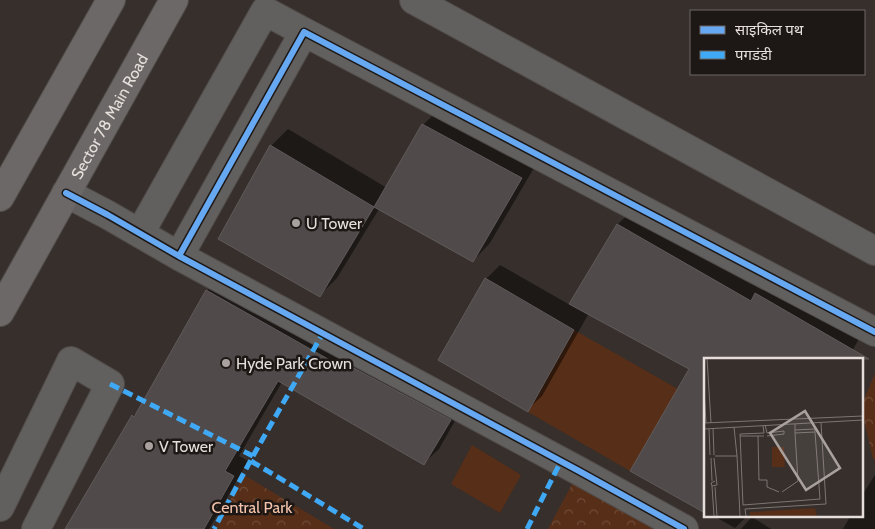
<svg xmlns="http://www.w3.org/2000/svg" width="875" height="529" font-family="Cabin,'Noto Sans Devanagari',sans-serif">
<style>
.park{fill:url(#park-crowns)}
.pitch{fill:#572e17}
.shadow{fill:#0007}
.building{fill:#504a4a;stroke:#605a5b}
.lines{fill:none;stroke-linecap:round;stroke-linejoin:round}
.minor-casing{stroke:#514c49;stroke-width:30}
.major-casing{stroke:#514c49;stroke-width:30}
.minor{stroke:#625f5f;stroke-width:28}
.major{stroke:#6c6867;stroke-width:28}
.quiet{stroke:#3fa9f5;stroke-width:5;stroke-dasharray:10 5;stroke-linecap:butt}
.cycleway-casing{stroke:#1d1815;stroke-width:9}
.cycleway{stroke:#66a8f1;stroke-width:6}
.poi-dot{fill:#a8a19e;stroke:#1d1815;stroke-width:2}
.labels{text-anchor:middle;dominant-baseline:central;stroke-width:5;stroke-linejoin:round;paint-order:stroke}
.street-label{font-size:16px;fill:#e5dedb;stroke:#1d1815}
.poi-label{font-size:16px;fill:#e5dedb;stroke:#1d1815;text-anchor:start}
.park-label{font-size:16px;fill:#f5c3ab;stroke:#1d1815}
.inset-road{fill:none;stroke:#7c7572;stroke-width:1}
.view{fill:#a8a19e;fill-opacity:0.15;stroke:#a8a19e;stroke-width:2.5}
.inset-edge{fill:none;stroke:#e5dedb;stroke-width:2.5}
</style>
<defs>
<pattern id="park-crowns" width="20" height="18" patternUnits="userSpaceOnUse" patternTransform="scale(1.25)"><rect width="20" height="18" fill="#572e17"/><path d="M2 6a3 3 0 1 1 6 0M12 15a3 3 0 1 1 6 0" fill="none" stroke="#6f4c38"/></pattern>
</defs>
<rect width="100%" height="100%" fill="#362f2c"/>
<path class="park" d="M875,373v87l-2,-1 -12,-52z
M579,471l103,58h-134z
M244,475l90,54h-120z"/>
<path class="pitch" d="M574,330l104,59 -48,82 -102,-59z
M472,445l49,30 -21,38 -49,-29z"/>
<path class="shadow" d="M441,107l97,54 -48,82 -17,18 -94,-52 -42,69 -17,17 -49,-149 17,-17 99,59 36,-63z
M636,207l228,122 -16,30h-143v152l-15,-142 -101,-56 -47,83 -15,14 -41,-131 14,-14 70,40 48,-81z
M222,276l242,129 -25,44 -15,14 -142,-81 -43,74 9,5 -39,68h-142l66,-113 6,-5 68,-120z
M875,475v54h-32l8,-14h10v-18z
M712,515h36l-13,13z
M752,517l19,12h-30z"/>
<path class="building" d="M422,124l100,54 -49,84 -99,-55z
M270,145l104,62 -54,90 -102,-58z
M617,224l134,77 4,-8 114,66h-164v154l-75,-42 59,-102 -120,-65z
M485,278l89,52 -46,82 -90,-52z
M206,290l129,73 2,-4 114,61 -27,45 -146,-84 -53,90 9,5 -30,53h-139l67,-114 2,2z"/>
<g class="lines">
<defs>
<path id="minor" d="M414,0l461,251
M66,193l42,22 71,41 125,-224 571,300
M140,233l125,-222 39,21
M179,256l400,215 105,58
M0,507l71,-146 39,23 -74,145"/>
<g id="major">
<path d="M0,197l111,-197"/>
<path id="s1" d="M0,312l174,-312"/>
</g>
</defs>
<use href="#minor" class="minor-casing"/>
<use href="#major" class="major-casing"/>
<use href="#minor" class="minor"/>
<use href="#major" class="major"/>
<path class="quiet" d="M110,384l143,72 -39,73
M253,456l70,-123
M251,461l113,68
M527,529l34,-68"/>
<defs>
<path id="cycleway" d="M66,193l42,22 71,41 125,-224 571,300
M179,256l400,215 105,58"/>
</defs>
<use href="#cycleway" class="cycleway-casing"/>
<use href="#cycleway" class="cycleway"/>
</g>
<g class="poi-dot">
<circle cx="296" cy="223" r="5"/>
<circle cx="226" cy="363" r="5"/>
<circle cx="149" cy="446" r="5"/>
</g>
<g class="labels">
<g class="street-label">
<text stroke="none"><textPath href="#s1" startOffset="224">Sector 78 Main Road</textPath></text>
</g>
<g class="poi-label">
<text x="306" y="223">U Tower</text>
<text x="236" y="363">Hyde Park Crown</text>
<text x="159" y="446">V Tower</text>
</g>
<g class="park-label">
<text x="252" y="507">Central Park</text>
</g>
</g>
<g transform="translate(704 358)">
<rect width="159" height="159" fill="#362f2c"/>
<path d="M68,89h12l1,20h-13zM111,150l2,8h-67v-4z" fill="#572e17"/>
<path class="inset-road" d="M3,0l4,65M0,31l2,34M0,65l159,-7M61,67l2,8 17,-2v3l-17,2M59,68l1,7 -24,1 3,71 77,-6 -5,-67 -20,1v-9M30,69l3,29M9,70l1,27M0,71l159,-9M5,71l1,26M91,72l20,-1v3M36,78h24M54,78l1,44h8v7l12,5M11,98h22l3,60M7,100l1,23M10,100l3,27 -5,1 -1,-3 4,-2M8,128l2,30M11,129l2,29M78,134l16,-11 -3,-48M42,158l-1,-7 81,-5 -5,-81"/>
<path class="view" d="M101,53l35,57 -34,22 -36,-57z"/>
<rect width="159" height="159" class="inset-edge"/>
</g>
<rect x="690" y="10" width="175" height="65" fill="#1d1815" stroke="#6d6764"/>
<rect x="700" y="26" width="25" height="8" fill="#66a8f1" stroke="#6d6764"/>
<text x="735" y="35" font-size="15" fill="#e5dedb">साइकिल पथ</text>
<rect x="700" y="51" width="25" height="8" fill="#3fa9f5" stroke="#6d6764"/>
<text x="735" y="60" font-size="15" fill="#e5dedb">पगडंडी</text>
</svg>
